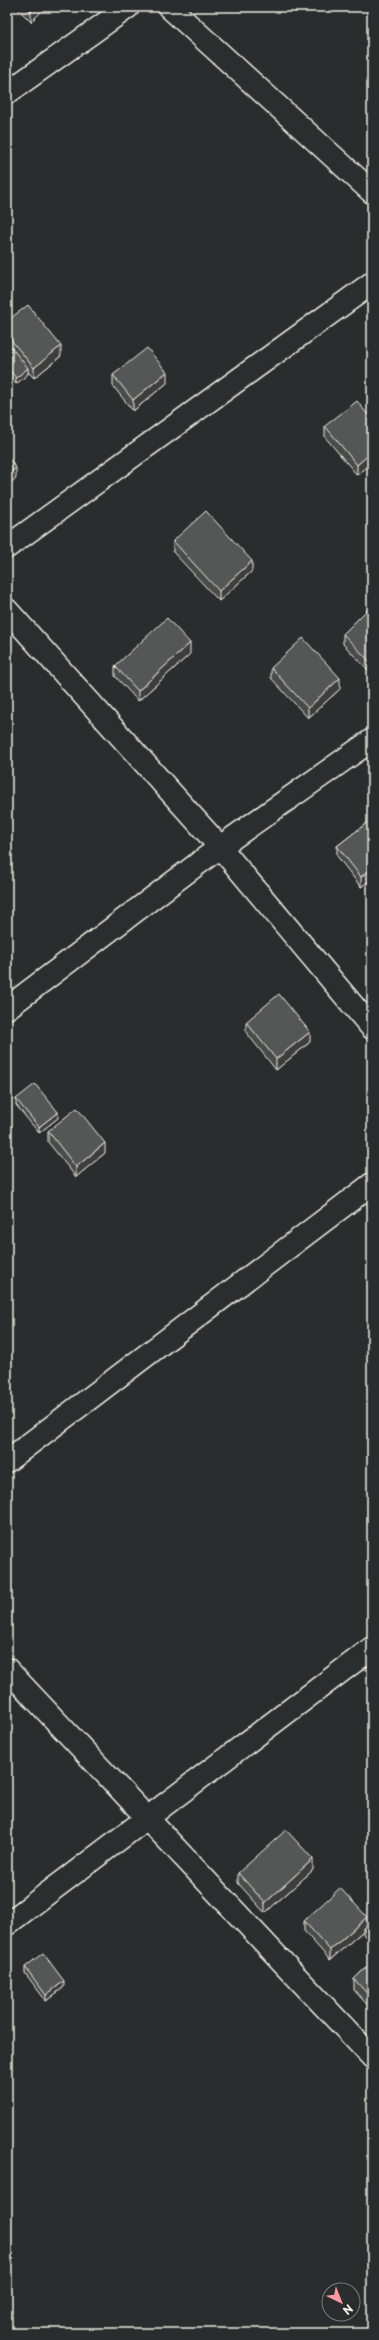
<svg xmlns="http://www.w3.org/2000/svg" width="379" height="2340" font-family="'Playpen Sans',sans-serif">
<style>
.lines{fill:none;stroke-linecap:round;stroke-linejoin:round}
.minor-casing{stroke:#f4f1e8;stroke-width:25}
.minor{stroke:#2a2d2e;stroke-width:22}
.wall{fill:#494b4a;stroke:#f4f1e8}
.shaded-wall{fill:#3c3d3c;stroke:#f4f1e8}
.building{fill:#555756;stroke:#f4f1e8}
</style>
<rect width="100%" height="100%" fill="#2a2d2e"/>
<filter id="ink" filterUnits="userSpaceOnUse"><feTurbulence type="fractalNoise" baseFrequency=".025" numOctaves="2"/><feDisplacementMap in="SourceGraphic" scale="8" xChannelSelector="R" yChannelSelector="G"/><feConvolveMatrix kernelMatrix="1 2 1 2 8 2 1 2 1" color-interpolation-filters="sRGB"/></filter>
<g filter="url(#ink)">
<g class="lines">
<defs>
<path id="minor" d="M169,7l203,185
M7,93l121,-86
M7,547l365,-264
M7,610l213,237 152,181
M7,1008l213,-161 152,-107
M7,1461l365,-277
M7,1669l365,388
M7,1924l365,-276"/>
</defs>
<use href="#minor" class="minor-casing"/>
<use href="#minor" class="minor"/>
</g>
<path class="wall" d="M16,7h30l-15,15z
M7,321l54,35 -27,22 -6,-6v2l-12,10 -9,-11v-25l1,-1 -1,-1z
M113,375l54,8 -34,28 -20,-25z
M372,420v43l-15,12 -32,-38v-11z
M173,541l79,30 -33,30 -46,-49z
M372,605v69l-29,-30v-10z
M190,654l-52,47 -23,-25v-10z
M271,668l69,21 -32,29 -37,-40z
M372,819v60l-11,8 -24,-31v-10z
M246,1022l64,20 -34,28 -30,-38z
M16,1099l42,19 -19,15 -23,-28z
M48,1131l57,22 -29,24 -28,-35z
M313,1870l-48,43 -27,-30v-10z
M372,1920v24l-9,-10v-3l-33,29 -26,-29v-10l63,4z
M372,1962v48l-18,-20v-11z
M25,1967l39,20 -18,14 -21,-28z"/>
<path class="shaded-wall" d="M35,7h11l-15,15v-10z
M61,346v10l-27,22v-10z
M28,368v6l-12,10v-6z
M167,372v11l-34,28v-11z
M372,452v11l-15,12v-10z
M16,468v10l-9,8v-11z
M252,561v10l-33,30v-10z
M190,643v11l-52,47v-10z
M340,678v11l-32,29v-10z
M372,868v11l-11,8v-10z
M310,1032v10l-34,28v-11z
M58,1112v6l-19,15v-6z
M105,1143v10l-29,24v-10z
M313,1859v11l-48,43v-10z
M367,1917v11h-4v3l-33,29v-10z
M64,1981v6l-18,14v-6z"/>
<path class="building" d="M26,7h9l-4,5z
M28,305l33,41 -27,22 -27,-33v-14z
M10,346l18,22 -12,10 -9,-11v-19z
M147,348l20,24 -34,28 -20,-25z
M357,401l15,19v32l-15,13 -32,-39z
M7,456l9,12 -9,7z
M206,511l46,50 -33,30 -46,-50z
M372,605v59l-29,-30z
M167,618l23,25 -52,48 -23,-25z
M303,638l37,40 -32,30 -37,-40z
M372,819v49l-11,9 -24,-31z
M279,994l31,38 -34,27 -30,-37z
M35,1084l23,28 -19,15 -23,-28z
M77,1108l28,35 -29,24 -28,-36z
M286,1830l27,29 -48,44 -27,-30z
M340,1888l27,29 -37,33 -26,-29z
M372,1920v18l-9,-10z
M43,1953l21,28 -18,14 -21,-28z
M372,1962v37l-18,-20z"/>
</g>
<rect width="379" height="2340" fill="none" stroke="#2a2d2e" stroke-width="24"/>
<rect x="12" y="12" width="355" height="2316" fill="none" stroke="#f4f1e8" stroke-width="1.5" filter="url(#ink)"/>
<g transform="translate(341 2302) rotate(137)"><circle r="19" fill="#2a2d2e" stroke="#7b7b78"/>
<path d="M0-3L7 15L0 10L-7 15Z" fill="#ff9aa2"/>
<text y="-6" font-size="11" font-weight="bold" text-anchor="middle" fill="#f4f1e8">N</text>
</g>
</svg>
